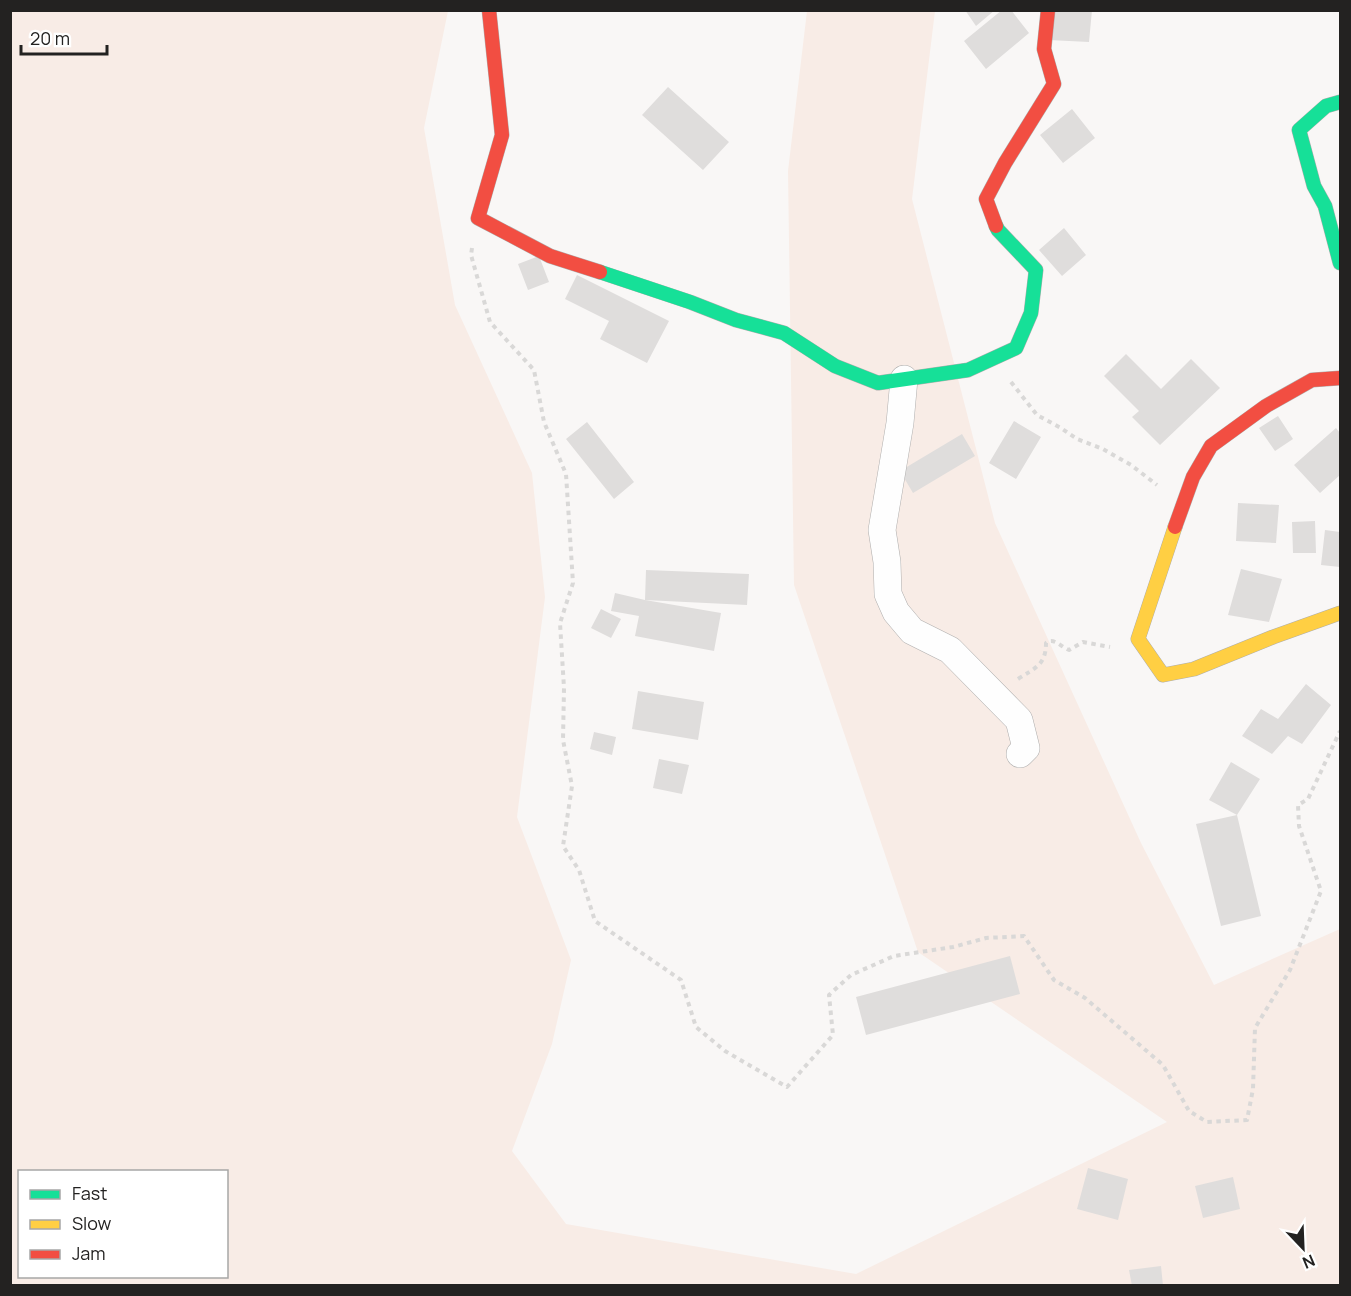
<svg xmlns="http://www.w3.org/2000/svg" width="1351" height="1296" font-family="Manrope,sans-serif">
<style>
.green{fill:#f8ece6;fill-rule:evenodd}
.building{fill:#dfdddc}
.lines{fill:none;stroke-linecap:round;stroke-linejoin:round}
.street-casing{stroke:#afaead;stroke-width:28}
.fast-casing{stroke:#afaead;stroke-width:15}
.slow-casing{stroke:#afaead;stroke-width:15}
.jam-casing{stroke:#afaead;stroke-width:15}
.path{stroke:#d9d8d7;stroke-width:4;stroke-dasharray:4.5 4.5;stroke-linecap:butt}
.street{stroke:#fefefe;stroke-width:27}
.fast{stroke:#16e098;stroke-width:14}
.slow{stroke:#ffcf43;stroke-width:14}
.jam{stroke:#f24e42;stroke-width:14}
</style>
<rect width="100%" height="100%" fill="#f9f7f6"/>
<path class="green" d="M10,11h438l-24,117 31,177 77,168 13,124 -28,220 54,143 -19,84 -40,107 54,73 290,50 311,-152 -249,-170 -124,-367 -6,-414 19,-160h128l-23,188 83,324 146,320 73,142 126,-56v356h-1329zM20,1172h206v104h-206z"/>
<path class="building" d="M965,10h30l-19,16z
M1002,10h9l18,23 -43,36 -22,-28z
M1051,10h41l-3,32 -40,-2z
M668,87l61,55 -26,28 -61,-55z
M1072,109l23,29 -32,25 -23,-28z
M1064,228l22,27 -24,21 -23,-26z
M539,256l10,26 -21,8 -10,-26z
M577,275l92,46 -22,42 -47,-24 9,-18 -44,-22z
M1126,354l35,35 30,-30 29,29 -60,57 -28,-28 7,-6 -35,-35z
M1278,416l15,23 -18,12 -16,-23z
M1014,421l27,16 -25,42 -27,-16z
M587,422l47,60 -20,17 -48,-60z
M1336,428l4,5v42l-20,18 -26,-28z
M962,434l13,22 -62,37 -13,-22z
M1238,503l41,2 -3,38 -40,-2z
M1315,521l1,32h-23l-1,-31z
M1325,530l15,2v35l-19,-2z
M1241,569l41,10 -13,43 -41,-7z
M646,570l103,4 -2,31 -102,-5 76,13 -7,38 -79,-15 4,-20 -28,-5 4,-18 30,7z
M601,609l20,10 -10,19 -20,-10z
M1306,684l25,21 -29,39 -14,-8 -16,18 -30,-18 19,-27 17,10z
M638,691l66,11 -6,38 -66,-11z
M594,732l22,5 -4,18 -22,-6z
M659,759l30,6 -7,29 -29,-6z
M1231,762l29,17 -23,36 24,101 -40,10 -25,-102 41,-9 -28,-15z
M1010,956l10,38 -154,41 -10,-38z
M1088,1168l40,11 -10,41 -41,-11z
M1233,1177l7,32 -37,9 -8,-32z
M1161,1266l2,20h-31l-3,-16z"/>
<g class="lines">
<defs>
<path id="street" d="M904,379l-4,44 -18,107 5,32 1,32 8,18 16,19 38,19 69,70 7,28 -6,6"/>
<path id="fast" d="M1340,102l-14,4 -27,24 15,56 11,20 15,57
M600,272l90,30 46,18 48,13 51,33 43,17 90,-13 48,-22 15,-35 5,-43 -38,-40 -2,-4"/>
<path id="slow" d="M1175,527l-37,112 25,36 31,-6 79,-32 67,-24"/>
<path id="jam" d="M489,10l13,125 -24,83 72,38 50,16
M996,226l-10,-27 19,-36 49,-79 -10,-35 4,-39
M1175,527l18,-50 18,-31 55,-40 46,-26 28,-2"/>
</defs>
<use href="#street" class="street-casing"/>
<use href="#fast" class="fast-casing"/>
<use href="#slow" class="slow-casing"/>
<use href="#jam" class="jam-casing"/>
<path class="path" d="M472,248l-1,7 19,67 44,48 10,52 22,52 7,109 -13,40 4,65 -1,52 9,46 -9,60 16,24 16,51 86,59 15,47 29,24 62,36 46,-52 -4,-40 22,-20 43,-19 59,-9 33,-9 38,-2 30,44 31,18 78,67 26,46 18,11 40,-2 6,-31 2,-61 35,-58 31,-79 -22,-65 -1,-21 10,-6 32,-68
M1011,382l26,33 24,13 16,11 26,10 28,16 26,20
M1018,679c17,-11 28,-14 28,-36 8,-6 15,4 23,7l14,-8 27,5"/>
<use href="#street" class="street"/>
<use href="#fast" class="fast"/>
<use href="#slow" class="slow"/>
<use href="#jam" class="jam"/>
</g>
<rect width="1351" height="1296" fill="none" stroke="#232221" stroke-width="24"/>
<rect x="18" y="1170" width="210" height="108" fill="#ffffff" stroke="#a7a7a6" stroke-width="1.5"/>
<rect x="30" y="1190" width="30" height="9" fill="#16e098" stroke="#a7a7a6" stroke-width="1.5"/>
<text x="72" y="1200" font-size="18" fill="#232221">Fast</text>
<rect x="30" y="1220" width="30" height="9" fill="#ffcf43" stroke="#a7a7a6" stroke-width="1.5"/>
<text x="72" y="1230" font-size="18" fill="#232221">Slow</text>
<rect x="30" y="1250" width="30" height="9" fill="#f24e42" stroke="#a7a7a6" stroke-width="1.5"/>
<text x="72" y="1260" font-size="18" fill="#232221">Jam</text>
<g transform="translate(1303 1248) rotate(157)" stroke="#ffffff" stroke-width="4.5" paint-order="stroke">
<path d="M0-4.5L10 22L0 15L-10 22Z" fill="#232221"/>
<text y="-9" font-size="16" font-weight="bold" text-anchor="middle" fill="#232221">N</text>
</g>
<path d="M21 45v9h86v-9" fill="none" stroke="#232221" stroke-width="3"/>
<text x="30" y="45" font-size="18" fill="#232221" stroke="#ffffff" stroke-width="4.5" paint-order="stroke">20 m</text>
</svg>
